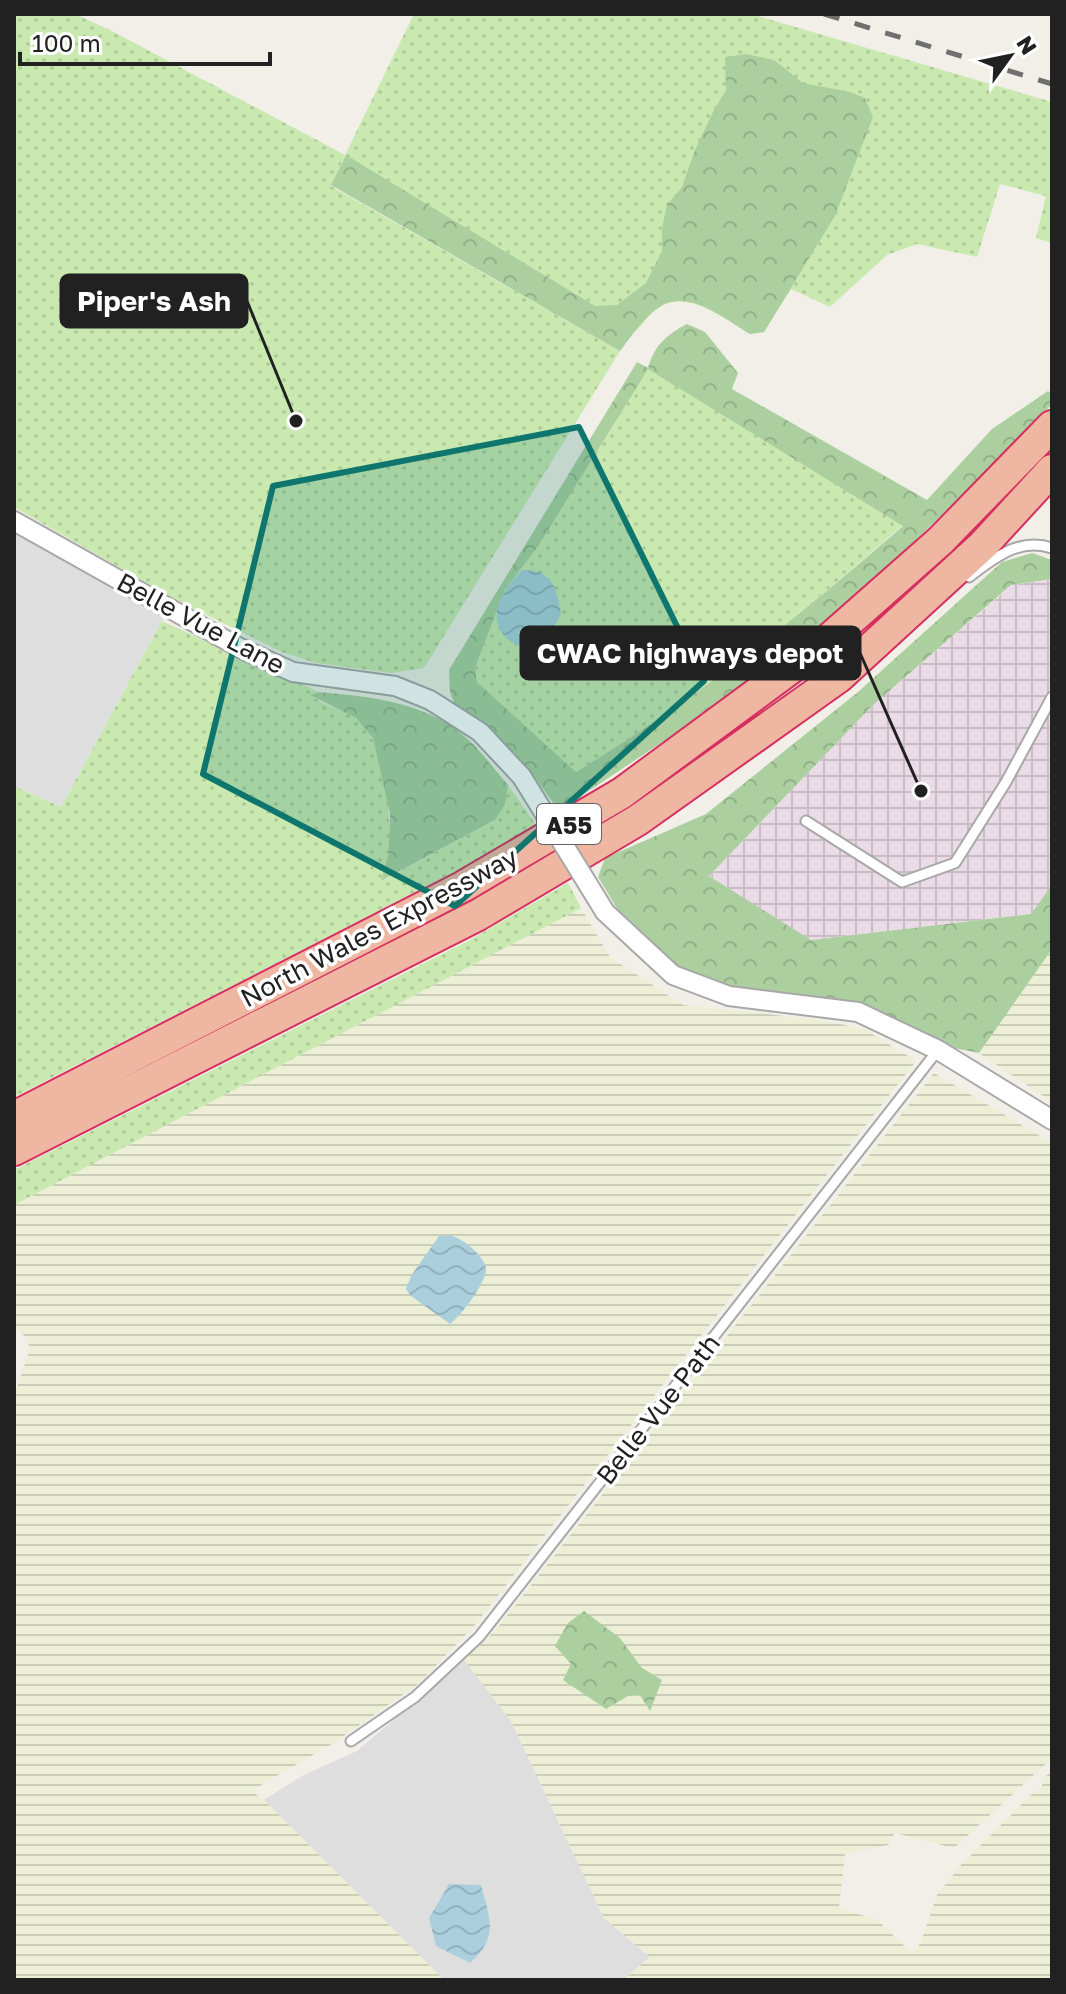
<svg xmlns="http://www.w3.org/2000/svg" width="1066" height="1994" font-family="'Golos Text',sans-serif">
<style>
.residential{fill:#dfdede}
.industrial{fill:url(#industrial-grid)}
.farmland{fill:url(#farmland-rules);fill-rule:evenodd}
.grass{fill:url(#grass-dots)}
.forest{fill:url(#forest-crowns);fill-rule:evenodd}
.water{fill:url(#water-waves)}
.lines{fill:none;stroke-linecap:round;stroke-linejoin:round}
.service-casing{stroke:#a8a8a8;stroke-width:13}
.minor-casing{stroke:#a8a8a8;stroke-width:22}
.trunk-casing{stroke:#d62e60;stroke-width:34}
.service{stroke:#fff;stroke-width:9}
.minor{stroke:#fff;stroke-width:18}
.trunk{stroke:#efb6a2;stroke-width:30}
.rail{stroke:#6f6f6f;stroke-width:5;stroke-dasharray:16 16;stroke-linecap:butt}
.minor-bridge-casing{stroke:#a8a8a8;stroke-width:22;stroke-linecap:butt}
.minor-bridge{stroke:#fff;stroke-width:18}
.marked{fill:#0f766e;fill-opacity:0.2;stroke:#0f766e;stroke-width:6;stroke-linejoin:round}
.labels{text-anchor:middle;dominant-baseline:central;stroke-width:7;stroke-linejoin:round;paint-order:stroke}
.shield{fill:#fff;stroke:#646464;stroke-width:2}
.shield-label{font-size:24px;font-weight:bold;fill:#212121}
.street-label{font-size:26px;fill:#212121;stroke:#fff}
.leader{fill:none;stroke:#212121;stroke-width:3}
.callout-dot{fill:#212121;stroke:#fff;stroke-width:3}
.callout{fill:#212121;stroke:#212121;stroke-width:3}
.callout-label{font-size:28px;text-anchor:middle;font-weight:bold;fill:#fff}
</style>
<defs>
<pattern id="industrial-grid" width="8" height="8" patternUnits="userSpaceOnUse" patternTransform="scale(2)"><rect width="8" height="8" fill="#eadbe6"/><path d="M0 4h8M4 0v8" fill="none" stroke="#c8bcc5"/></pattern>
<pattern id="farmland-rules" width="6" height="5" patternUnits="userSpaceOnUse" patternTransform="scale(2)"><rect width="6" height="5" fill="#ecefd5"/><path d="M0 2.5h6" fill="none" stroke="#cacdb7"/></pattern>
<pattern id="grass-dots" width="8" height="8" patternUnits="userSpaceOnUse" patternTransform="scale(2)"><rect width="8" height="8" fill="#cae9b1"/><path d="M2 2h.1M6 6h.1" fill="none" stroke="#adc898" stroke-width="1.8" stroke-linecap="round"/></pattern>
<pattern id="forest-crowns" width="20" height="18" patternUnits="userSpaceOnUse" patternTransform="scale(2)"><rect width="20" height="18" fill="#abcf9f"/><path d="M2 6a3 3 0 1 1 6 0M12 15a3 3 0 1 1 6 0" fill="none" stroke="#93b189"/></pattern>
<pattern id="water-waves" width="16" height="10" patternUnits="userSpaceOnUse" patternTransform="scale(2)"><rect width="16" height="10" fill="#abcfdd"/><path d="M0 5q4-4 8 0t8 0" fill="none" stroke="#93b1bd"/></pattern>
</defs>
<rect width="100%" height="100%" fill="#f1efe8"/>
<path class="residential" d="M14,521l155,87 -108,199 -47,-21z
M464,1660l47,61 93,197 46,39 -27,23h-179l-180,-180 38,-24 55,-25z"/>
<path class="industrial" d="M1052,579v307l-21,28 -221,26 -101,-64 163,-170 140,-121z"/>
<path class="farmland" d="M581,908l29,49 73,48 138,15 43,9 52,32 -442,565 -56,58 -83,58 -84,49 13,9 180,180h-430v-584l16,-47 -4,-12 -12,-9v-123z
M1052,949v153l-73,-49z
M934,1073l118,70v615l-98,90 -59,-15 -7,12 -43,9 -6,54 38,12 36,34 8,-12 16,-47 24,-30 71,-71 9,-6 4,-11 7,-6v209h-429l27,-23 -46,-39 -93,-197 -47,-61 31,-29zM620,1638l22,30 8,42 -10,-15 -12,1 -22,13 -42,-29 7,-16z"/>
<path class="grass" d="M14,14h61l37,17 233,124 69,-141h337l301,88v141l-16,-5 10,-42 -46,-12 -23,73 -60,-13 -30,11 -57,52 -39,-18 -27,43 -14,2c-25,-15 -63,-46 -92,-26 -8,5 -15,16 -22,23l-291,-175 -14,30 289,165 -196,317 -33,5 -75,-10 -34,-11 -106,-52 -162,-93z
M648,368l255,157c-103,90 -210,177 -328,248l-98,-91 -2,-14 30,-78 34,-45z
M162,621l157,71 -8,3c12,11 29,13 43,22 34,22 37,98 34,134 0,10 -5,20 -6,30l113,-61 10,-15 3,-20 31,44 -525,268v-311l47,21z
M568,883l13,25 -567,297v-35l454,-229z"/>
<path class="forest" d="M746,54l28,6 29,23 47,9 15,6 8,19 -38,99 -71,116 -14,2c-25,-15 -63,-47 -92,-26 -15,10 -27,29 -38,43l-289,-166 15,-30 249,151 22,-1 29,-22 16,-32v-23l5,-23 15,-18 13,-37 19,-40 12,-20 -1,-33z
M687,324l18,8 33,41 -6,16 195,111 65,-71 56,-38 4,3v10l-44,48 -149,142 -155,120 -145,97 -31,-43 -45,-42 -29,-23 -4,-11 -1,-22 188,-308 11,6c7,-23 18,-33 39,-44zM648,369l255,157c-104,90 -210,176 -327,246l-99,-90 -2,-14 30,-78 34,-45z
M1032,553l20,7v19l-41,6 -139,121 -163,170 102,64 220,-26 21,-29v64l-73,104 -40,-8 -82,-39 -127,-16 -53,-20 -59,-60 -20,-33 7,-19 101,-44 152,-122 144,-130z
M319,692c55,5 110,10 152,50 13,13 25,29 37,43l-3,20 -10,15 -114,61 7,-26 2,-41 -17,-76 -17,-20 -46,-23z
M584,1611l36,27 22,30 20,12 -12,31 -10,-16 -12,1 -22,13 -43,-29 8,-16 -16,-18 13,-23z"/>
<path class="water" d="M522,570c31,0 34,17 39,44 -5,9 -12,25 -23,29 -24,11 -47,-12 -40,-37 5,-15 14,-25 24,-36z
M439,1236c4,0 8,-1 13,0 12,3 35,22 34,35 -2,14 -25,45 -36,53l-39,-28 -5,-7 5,-13z
M449,1884l32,1c9,33 18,53 -11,78l-34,-17 -7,-28z"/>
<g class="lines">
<defs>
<path id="service" d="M969,577c25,-19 50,-40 83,-29
M806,821l96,61 53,-19 51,-81 46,-85
M351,1741l64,-44 64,-60 459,-587"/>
<path id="minor" d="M14,521l226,127 53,24 102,14 35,14 50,32 42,45
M605,912l68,63 56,21 129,16 80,38 114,70"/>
<path id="trunk" d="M14,1117l450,-231 158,-93 199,-147 119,-105 112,-115
M14,1150l464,-235 160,-95 201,-143 144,-132 69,-75"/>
</defs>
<use href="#service" class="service-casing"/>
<use href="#minor" class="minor-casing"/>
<use href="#trunk" class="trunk-casing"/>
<use href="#service" class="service"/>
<use href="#minor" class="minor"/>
<use href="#trunk" class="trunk"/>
<path class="rail" d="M824,14l228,70"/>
<defs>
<path id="minor-bridge" d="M522,777l83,135"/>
</defs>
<use href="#minor-bridge" class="minor-bridge-casing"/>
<use href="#minor-bridge" class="minor-bridge"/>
</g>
<path class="marked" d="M579,427l125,254 -249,225 -252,-132 70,-288z"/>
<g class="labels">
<rect class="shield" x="537" y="804" width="64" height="40" rx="6"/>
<g class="shield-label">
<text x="569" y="824">A55</text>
</g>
<g class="street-label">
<text transform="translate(201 623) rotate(28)">Belle Vue Lane</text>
<text transform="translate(379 927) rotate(-28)">North Wales Expressway</text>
<text transform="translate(658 1409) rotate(-52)">Belle Vue Path</text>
</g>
</g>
<path class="leader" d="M296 421L247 301M921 791L860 653"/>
<g class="callout-dot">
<circle cx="296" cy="421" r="8"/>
<circle cx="921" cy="791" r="8"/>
</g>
<g class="callout">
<rect x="61" y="275" width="186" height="52" rx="8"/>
<rect x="521" y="627" width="339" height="52" rx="8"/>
</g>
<g class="callout-label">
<text x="154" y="311">Piper's Ash</text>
<text x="690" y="663">CWAC highways depot</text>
</g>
<rect width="1066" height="1994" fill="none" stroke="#212121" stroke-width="32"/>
<g transform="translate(1010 56) rotate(57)" stroke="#ffffff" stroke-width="6" paint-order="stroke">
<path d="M0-6L14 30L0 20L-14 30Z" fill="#212121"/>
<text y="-12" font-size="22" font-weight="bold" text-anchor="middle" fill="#212121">N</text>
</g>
<path d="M20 52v12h250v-12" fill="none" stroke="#212121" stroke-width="4"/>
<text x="32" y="52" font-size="24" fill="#212121" stroke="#ffffff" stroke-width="6" paint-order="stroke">100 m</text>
</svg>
